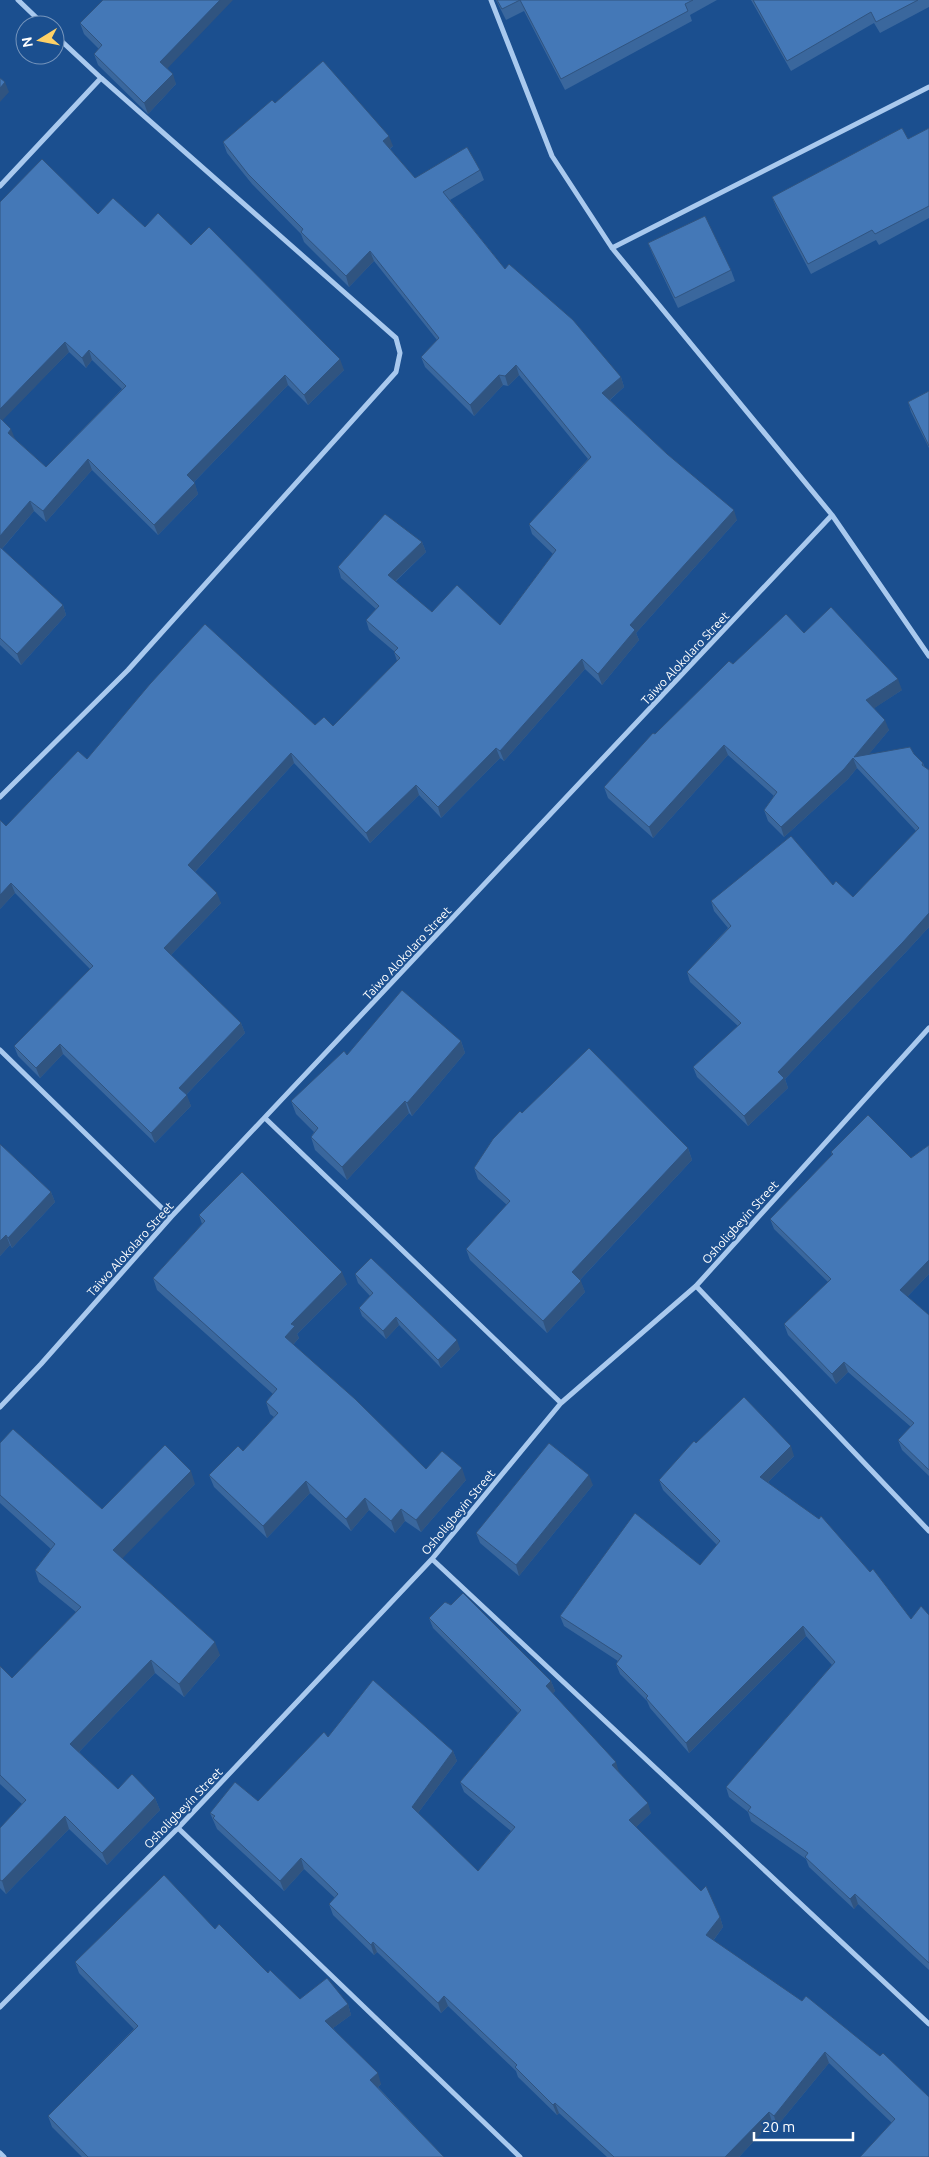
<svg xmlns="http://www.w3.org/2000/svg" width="929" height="2157" font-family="Ubuntu,sans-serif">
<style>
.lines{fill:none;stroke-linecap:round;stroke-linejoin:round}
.minor{stroke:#a9c9ee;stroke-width:5}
.wall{fill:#3a679d;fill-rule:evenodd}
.shaded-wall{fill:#305480}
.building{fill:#4478b7;stroke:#305480}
.labels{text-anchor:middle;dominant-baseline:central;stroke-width:4;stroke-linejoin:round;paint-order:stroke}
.street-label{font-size:12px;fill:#fff;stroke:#1b4f8f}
</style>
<rect width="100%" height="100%" fill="#1b4f8f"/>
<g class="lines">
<path class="minor" d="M18,0l26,25
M491,0l61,156 60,92 220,267 97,141
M0,186l101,-108
M612,248l317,-161
M0,797l128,-127 268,-298 4,-19 -4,-15 -295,-260 -46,-43
M0,1050l171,167
M265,1118l296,285
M696,1286l233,245
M0,1407l41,-43 130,-147 661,-702
M432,1559l497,465
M178,1828l342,329
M0,2007l178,-179 254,-269 129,-156 135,-117 233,-258
M0,2153l4,4"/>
</g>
<path class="wall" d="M496,0h221l-27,15 2,6 -127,69 -41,-79 -18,9z
M751,0h178v7l-49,26 -6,-10 -83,48z
M80,23l87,45 9,16 -28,30 -50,-49 -4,-11 5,-5 -15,-15z
M275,103l118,43 -3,3 25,29 65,-8 4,10 -34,20 55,69 116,108 3,10 -14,13 127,120 -101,113 3,7 -37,45 -17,-16 -81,92 -4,-3 -59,60 -22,-23 -49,48 -76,-80 -99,109 26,31 -50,52 70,68 4,10 -59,62 5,11 -36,37 -92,-89 -23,24 -22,-22 -4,-10 76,-77 -75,-76 -15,16 6,-83 81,-67 228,-34 18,1 64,-65 -3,-9h1l-26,-22 -3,-10 10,-11 -35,-31 -3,-11 84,-25 4,10 -31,30 37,30 68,13 53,-71 -21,-20 -3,-10 59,-65 -69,-84 -11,11 -5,-1 -29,31 -49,-49 -4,-10 16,-17 -63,-79 -25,26 -45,-45 -3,-8 -49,-50 -25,-31 -4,-11z
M929,128v90l-50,27 -3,-5 -65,34 -35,-67 -4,-10 136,-58z
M0,202l98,12 47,13 46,18 153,125 -36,35 -20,-20 -94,97 4,12 -40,41 -66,-65 -46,52 -12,-11 -32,38 61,56 3,10 -45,50 -21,-20zM69,352l17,16 6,-8 30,29 -76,78 -31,-28 -13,-19z
M648,243l83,27 4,11 -57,27 -26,-55z
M929,391v57l-18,-36 -3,-10z
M804,633l98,57 -28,18 15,22 -21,25 46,-1 9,9 2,5 4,2v157l-23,25 -121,127 3,9 -40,38 -51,-49 -4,-10 45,-41 -48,-44 -3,-10 41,-44 -14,-17 -3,-10 122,-16 20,12 63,-66 -59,-63 -9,11 -64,58 -16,-16 -4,-11 10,-14 -46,-41 -75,83 -45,-40 -4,-11 51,-53 78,-70z
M461,1041l4,12 -53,63 -3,-3 -62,67 -32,-30 -4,-13 3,-5 -18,-18 -5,-13 56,-46z
M522,1113l166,35 4,12 -112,120 5,12 -38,41 -77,-73 -4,-11 41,-44 -29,-26 -4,-11z
M0,1144l51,48 4,10 -43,46 -2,-3 -10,11z
M929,1145v129l-22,23 22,18v161l-27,-26 -4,-10 13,-13 -63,-55 -12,12 -48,-49 -4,-11 44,-42 -54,-53 -4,-10 62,-64 -1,-3 80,6z
M199,1215l148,69 -50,50 2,4 -6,7 133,124 40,11 -45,52 -16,-11 -10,12 -26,-23 -18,21 -41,-38 -43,45 -53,-51 -5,-12 34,-24 31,-34 -4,-3 -4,-12 7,-8 -116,-104 -4,-12 49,-54z
M355,1274l105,75 -19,19 -42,-43 -13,14 -24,-23 -3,-8 11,-12 -12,-13z
M0,1443l102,66 93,-25 -73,74 98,97 -36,42 -29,-24 -76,79 39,37 37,9 5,12 -53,55 -38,-36 -63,65 -6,-6v-60l22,-24 -22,-20v-118l12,12 64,-66 -37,-30 -4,-12 16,-21 -51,-46z
M696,1443l98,13 -26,26 143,137 18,-4v355l-71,-66 -4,5 -45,-42 -3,-8 -55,-38 -3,-9 -19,-15 -3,-10 106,-122 -26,-29 -117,117 -39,-45 -3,-7 -27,-27 -4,-10 2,-3 -54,-35 -4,-10 140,-51 17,-20 -54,-55 -4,-10z
M593,1485l-74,91 -39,-33 -4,-10z
M429,1618l122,63 4,10 -3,3 67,78 32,41 -15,14 84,90 3,10 -10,14 216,156 -37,26 -63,-60 -52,63 -5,-4 -33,35h-132l-48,-44 -2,2 -39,-38 -2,-6 -68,-65 -7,7 -64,-61 -3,3 -41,-40 -4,-11 6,-6 -31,-29 -20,22 -67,-62 -7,-16 48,-12 70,-64 125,14 4,10 -39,52 60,58 33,-40 -47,-39 -4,-10 58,-69 -85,-85z
M215,1929l85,70 48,5 3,11 -18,13 48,56 -3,3 66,70h-362l-30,-30 -4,-11 86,-87 -55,-56 -4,-11z"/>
<path class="shaded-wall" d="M220,0h13l-69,72 -4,-10z
M173,74l3,10 -28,30 -4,-11z
M5,82l4,10 -9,10v-14z
M389,136l4,10 -7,5 -3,-10z
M370,251l4,10 -25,26 -3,-11z
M65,342l4,10 -69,71v-14z
M89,350l3,10 -6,8 -4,-10z
M340,359l4,11 -36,35 -4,-10z
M516,365l3,10 -11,11 -3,-10z
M285,375l3,10 -98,101 -3,-11z
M499,375l4,10 -29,31 -4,-11z
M621,377l3,10 -18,16 -4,-10z
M11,429l4,10 -7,-6z
M88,459l4,11 -46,52 -3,-11z
M195,483l3,11 -40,41 -4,-10z
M30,501l4,10 -34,40v-15z
M734,510l3,10 -101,113 3,7 -37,45 -4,-11 32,-49z
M422,542l4,10 -35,33 -3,-10z
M63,605l3,10 -45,50 -4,-11z
M582,659l3,10 -81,92 -4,-10z
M898,679l4,11 -32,21 -4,-11z
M885,720l4,10 -29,35 -6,-8z
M724,745l4,10 -75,83 -4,-11z
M496,748l4,10 -59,60 -3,-11z
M291,753l3,10 -102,112 -4,-10z
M853,758l4,10 -9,11 -64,58 -3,-10z
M416,785l3,10 -49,48 -4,-10z
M11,883l4,10 -15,16v-14z
M217,893l4,10 -53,55 -4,-10z
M929,913v14l-23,25 -121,127 3,9 -40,38 -4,-10 34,-44z
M241,1023l4,10 -62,65 -4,-10z
M461,1041l4,12 -53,63 -5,-13z
M60,1044l3,10 -23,24 -4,-10z
M187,1095l4,11 -36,37 -4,-10z
M405,1101l4,12 -62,67 -5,-13z
M688,1148l4,12 -116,124 -4,-12z
M51,1192l4,10 -43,46 -4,-10z
M6,1235l4,10 -10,11v-15z
M929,1260v14l-25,26 -4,-10z
M342,1272l5,12 -50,50 2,4 -10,11 -4,-12 6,-13z
M581,1281l4,11 -38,41 -4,-12z
M396,1317l3,8 -13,14 -3,-8z
M457,1340l3,9 -19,19 -3,-8z
M844,1362l4,10 -12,12 -4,-10z
M791,1446l3,10 -31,31 -3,-10z
M462,1468l4,12 -45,52 -5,-12z
M191,1471l4,13 -77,79 -5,-13z
M589,1475l4,10 -74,91 -3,-11z
M306,1481l4,12 -43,45 -4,-12z
M365,1498l4,12 -18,21 -5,-12z
M401,1509l4,12 -10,12 -4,-12z
M803,1626l3,10 -117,117 -3,-10z
M215,1642l5,13 -36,42 -5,-13z
M151,1660l4,13 -81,84 -4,-13z
M551,1681l4,10 -5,6 -4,-11z
M453,1751l4,10 -42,56 -3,-10z
M616,1762l3,10 -7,-7z
M155,1798l5,12 -53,55 -5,-12z
M648,1803l3,10 -18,17 -4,-10z
M65,1816l4,13 -63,65 -4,-13z
M301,1858l3,11 -20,22 -4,-10z
M855,1894l3,10 -4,5 -4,-10z
M720,1917l3,10 -14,19 -3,-11z
M373,1942l4,10 -3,3 -3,-10z
M444,1996l4,10 -7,7 -3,-10z
M348,2004l3,11 -22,16 -4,-10z
M825,2052l4,11 -52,63 -3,-10z
M378,2073l3,11 -7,7 -4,-11z
M555,2103l4,10 -2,2 -4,-10z
M769,2112l3,10 -33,35h-14z"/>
<path class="building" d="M103,0h117l-60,62 13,12 -29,29 -50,-49 8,-9 -22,-22z
M497,0h196l-8,4 3,7 -127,68 -41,-79 -18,9z
M753,0h165l-42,22 -5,-10 -84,49z
M323,61l66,75 -6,5 32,37 52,-31 13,23 -37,22 62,77 4,-5 64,56 48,57 -19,16 65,61 67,56 -104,115 5,5 -37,44 -16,-15 -82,92 -4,-3 -58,59 -22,-22 -50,48 -75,-80 -103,112 29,28 -53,55 77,75 -62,65 8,7 -36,38 -91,-89 -24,24 -22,-22 79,-80 -82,-83 -11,12v-75l6,6 72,-75 9,8 63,-75 55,-60 110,101 9,-8 9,9 67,-68 -6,-6 4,-4 -32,-28 13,-14 -41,-39 47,-53 37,28 -34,33 44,37 25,-27 43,40 56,-75 -27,-26 62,-67 -75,-92 -11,11 -6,-1 -29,30 -49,-48 18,-19 -69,-87 -24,25 -45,-44 2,-3 -55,-55 -25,-32 49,-42 3,3z
M0,78l5,4 -5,6z
M902,128l6,11 21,-11v78l-54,28 -3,-4 -64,34 -36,-67z
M42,159l56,55 15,-16 32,29 13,-14 33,32 18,-18 131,132 -36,36 -19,-20 -98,100 8,8 -41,42 -66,-66 -45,52 -13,-10 -30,35v-118l11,11 -3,4 38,34 80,-81 -37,-36 -7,8 -17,-16 -65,67v-207z
M705,216l26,54 -56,28 -27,-55z
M929,391v55l-21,-44z
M0,547l63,58 -46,49 -17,-16z
M831,607l67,72 -32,21 19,20 -31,37 56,-10 4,7 9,9 -1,2 7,5v143l-26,29 -125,130 6,6 -40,38 -51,-49 48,-44 -54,-51 44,-46 -20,-25 80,-65 42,49 3,-4 17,16 66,-69 -66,-70 -9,11 -63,58 -17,-17 13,-18 -53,-47 -75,82 -45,-40 49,-54 2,1 74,-73 4,3 53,-50 18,19z
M402,990l59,51 -54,62 -2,-2 -63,66 -31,-30 7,-9 -27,-27 53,-50 3,4z
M589,1048l99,100 -116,124 9,9 -38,40 -77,-72 44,-48 -36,-33 19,-29 27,-28 2,2z
M868,1115l43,43 18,-13v115l-29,30 29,25v155l-31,-30 16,-17 -70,-61 -12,12 -48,-50 47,-45 -61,-60 63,-65 -2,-2z
M0,1144l51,48 -43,46 -2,-3 -6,6z
M242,1172l100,100 -51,52 4,2 -10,11 70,62 71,70 16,-18 20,17 -46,52 -15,-11 -10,12 -26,-23 -19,21 -40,-38 -43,45 -54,-51 29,-29 5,5 35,-38 -12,-11 11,-13 -124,-111 52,-57 -6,-6z
M371,1258l86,82 -19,20 -42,-43 -13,14 -24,-23 14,-15 -18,-19z
M744,1397l47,49 -31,31 59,42 2,-3 49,56 3,-3 38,50 10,-13 8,9v348l-74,-69 -5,5 -45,-42 3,-4 -60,-42 3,-4 -25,-20 109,-125 -32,-36 -117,117 -40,-45 2,-2 -32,-32 6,-8 -62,-40 75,-103 65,52 20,-24 -61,-61 35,-39 2,2z
M13,1429l89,80 63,-64 26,26 -78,79 102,92 -36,42 -28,-24 -81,84 48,45 14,-15 23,24 -53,55 -37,-37 -63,65 -2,-1v-52l26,-28 -26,-25v-109l12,12 69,-71 -46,-37 20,-26 -55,-49v-52z
M549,1443l40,32 -73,90 -40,-32z
M463,1593l88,88 -5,5 70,76 -4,3 36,38 -19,17 72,71 5,-5 14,31 -14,18 96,66 4,-5 74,60 3,-3 46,44v60h-69l35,-38 -70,-67 -51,64 -5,-4 -44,45h-111l-59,-54 -2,2 -38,-38 2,-2 -73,-69 -6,7 -65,-61 -2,3 -42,-41 9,-10 -37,-36 -21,23 -67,-63 2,-2 -5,-3 25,-31 23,19 66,-69 4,5 45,-57 80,71 -41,56 66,64 37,-44 -55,-45 61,-72 -92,-92 16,-16 6,3z
M164,1875l51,54 4,-5 49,49 2,-3 30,29 27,-21 21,26 -23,17 53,52 -8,7 74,77h-356l-40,-41 90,-90 -63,-64z"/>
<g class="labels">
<g class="street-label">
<text transform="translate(685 658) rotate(-47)">Taiwo Alokolaro Street</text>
<text transform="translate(407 953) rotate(-47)">Taiwo Alokolaro Street</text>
<text transform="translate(740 1222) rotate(-48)">Osholigbeyin Street</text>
<text transform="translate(130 1249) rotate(-48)">Taiwo Alokolaro Street</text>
<text transform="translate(458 1512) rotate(-50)">Osholigbeyin Street</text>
<text transform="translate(183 1808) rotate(-46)">Osholigbeyin Street</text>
</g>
</g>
<g transform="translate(40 40) rotate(260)"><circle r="24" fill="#1b4f8f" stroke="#7695bc"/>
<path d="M0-4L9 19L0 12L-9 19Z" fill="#ffd166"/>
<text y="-8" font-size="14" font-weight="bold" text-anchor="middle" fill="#ffffff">N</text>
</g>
<path d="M754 2132v8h99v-8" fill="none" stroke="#ffffff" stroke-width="2.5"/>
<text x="762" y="2132" font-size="15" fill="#ffffff" stroke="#1b4f8f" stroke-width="4" paint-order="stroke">20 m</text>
</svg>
